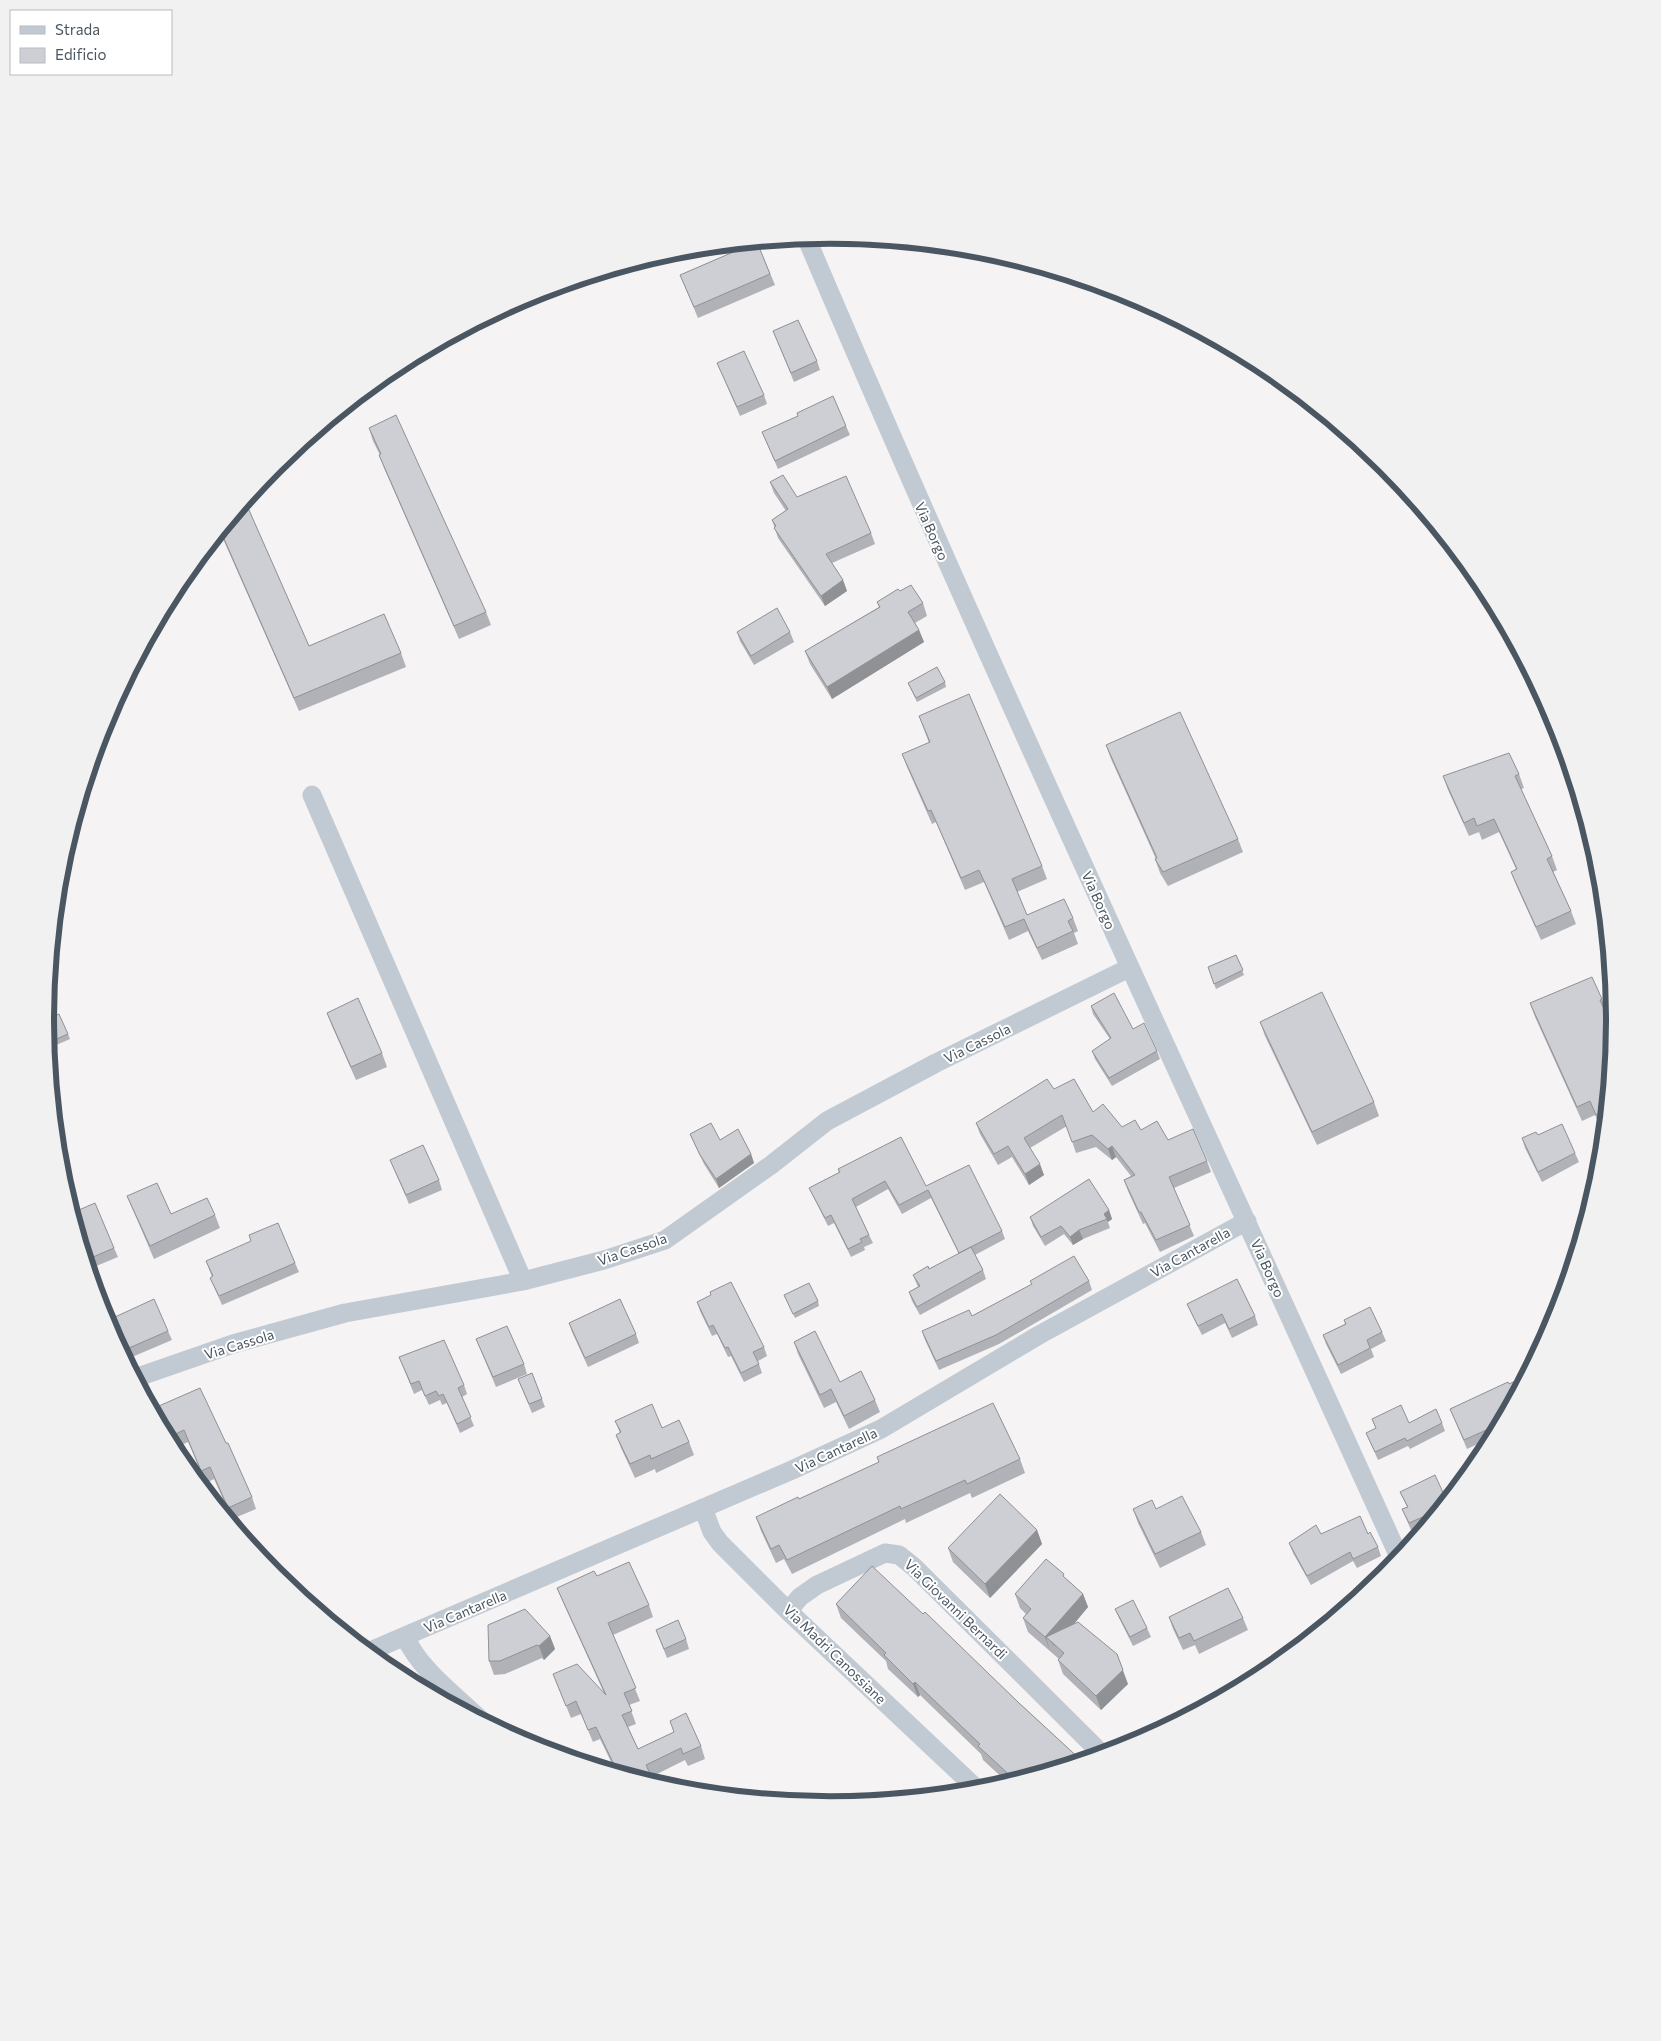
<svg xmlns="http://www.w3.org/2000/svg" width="1661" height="2041" font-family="Commissioner,sans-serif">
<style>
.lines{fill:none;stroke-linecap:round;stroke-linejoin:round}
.minor{stroke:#c1cad2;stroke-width:19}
.wall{fill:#b0b2b7}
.shaded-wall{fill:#909195}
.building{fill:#cdcfd5;stroke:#909195}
.labels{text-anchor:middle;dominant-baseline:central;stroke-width:4;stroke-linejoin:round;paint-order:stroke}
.street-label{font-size:14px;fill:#4a5661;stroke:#fff}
.rim{fill:none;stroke:#4a5661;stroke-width:6}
</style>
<rect width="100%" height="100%" fill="#f5f3f3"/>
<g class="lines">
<path class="minor" d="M806,237c189,445 395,882 594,1322
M312,795l211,486
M135,1378l98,-34 112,-31 178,-32 81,-21 61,-20 106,-75 56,-44 109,-58 193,-95
M703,1508l9,24 8,11 68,68 191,180
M788,1611l12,-14 17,-12 68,-32 14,2 15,12 189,188
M405,1636c13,32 51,60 76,84
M368,1652l424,-182 89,-41 158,-94 208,-114"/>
</g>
<path class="wall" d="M757,242l18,43 -77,33 -18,-43 51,-22 -4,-8z
M773,331l44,30 3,9 -26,12z
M717,363l47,32 3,9 -27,12z
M798,416l48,10 4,9 -72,34 -16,-37z
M369,428l117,184 5,13 -32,14 -75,-171 -5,-13h1l-7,-14z
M770,482l27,15 74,36 4,11 -43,19 11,17 4,11 -22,15 -47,-68 -6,-18 14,-9 -12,-18z
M245,501l64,145 92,7 5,14 -107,44 -79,-179z
M900,591l23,12 4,13 -12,7 4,7 5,12 -92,57 -22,-35 -5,-13 74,-44 -2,-5z
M737,632h53l4,10 -40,23 -14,-24z
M945,682l1,5 -29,15 -9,-19z
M919,716l123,150 5,13 -30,13 10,23 46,3 5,13 -4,2 4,11 -36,16 -14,-29 -19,9 -25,-58 -19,8 -29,-68 -4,2 -25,-57 -5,-13 27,-11z
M1106,745l132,94 5,13 -75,34 -8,-13 -5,-14h1l-45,-100z
M1519,774l5,14 -3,1 31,67 5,14 -4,2 18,39 5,13 -35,16 -25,-55 -5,-13 5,-3 -17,-37 -17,8 -3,-8 -10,4 -21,-46 -5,-14z
M1236,955l8,20 -28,14 -8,-22z
M1602,999l5,14h-1l9,21 -9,93 -5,2 -6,-14 -13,6 -47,-104 -5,-14z
M1091,1006l42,23 24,22 3,8 -48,27 -17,-27 -3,-8 18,-12 -17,-25z
M327,1013l55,40 5,14 -31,13 -24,-54z
M1260,1022l114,80 5,14 -62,29 -52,-109z
M46,1028l22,6 2,5 -16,7z
M1054,1089l39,23 29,15 19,3 27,10 39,21 4,11 -37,16 20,48 -34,16 -15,-29 -2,1 -15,-33 -4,-11 7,-4 -15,-19 -4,3 -16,-13 -20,6 -9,-27 -37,22 14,27 -15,10 -17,-28 -14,8 -18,-31 -4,-11z
M55,1127l8,18 -5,3z
M690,1134l30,6 31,14 3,9 -35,25 -15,-24 -10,-21z
M1538,1135l37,18 4,9 -37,20 -17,-34 -3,-10z
M390,1160l49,20 3,10 -33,14z
M838,1169l88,17 76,45 3,8 -30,16 8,15 3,9 -66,36 -8,-14 -3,-9 9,-5 -5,-12 16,-6 30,-15 -28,-56 -29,16 -14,-25 -32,18 13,28 4,8 -9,4 1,3 -14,7 -17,-34 -6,3 -19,-38 30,-15z
M127,1196l44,18 44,1 5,13 -66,31 -22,-51z
M1109,1210l3,9 -4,3 2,6 -27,11 -10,6 -9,-11 -19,12 -12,-20 -3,-9z
M72,1213l42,35 4,9 -29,12z
M206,1261l89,2 4,9 -77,33 -12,-27 2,-1z
M1030,1281h59l3,9 -93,54 -60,26 -14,-30 -3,-9 50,-15 60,-32z
M784,1295l34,6 1,5 -24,12z
M697,1302l67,45 3,9 -9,5 4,12 -18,9 -13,-26 -3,1 -11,-23 -5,2 -12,-25z
M1187,1304l68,12 3,9 -26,13 -7,-15 -23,12 -11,-22z
M115,1317l53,14 4,9 -40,17z
M1344,1320l38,12 4,9 -15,8 3,8 -33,17 -15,-30 -3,-9 22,-11z
M569,1323l67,11 3,9 -51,24 -16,-35z
M476,1339l48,25 3,10 -31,13z
M794,1342l46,40 35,18 5,12 -31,17 -13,-27 -12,6 -26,-54z
M399,1357l65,28 3,9 -5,3 12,29 -14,7 -13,-30 -5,2 -2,-5 -11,5 -7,-15 -8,4z
M532,1373l13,34 -13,6 -14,-34z
M1528,1375l-33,61 -28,13 -17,-40 59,-25z
M150,1407l2,2 74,34 26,54 4,12 -24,10 -18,-40 -8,4 -18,-41 -15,7z
M1372,1419l37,4h33l3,8 -35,18 -2,-3 -30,14 -12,-27 10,-4z
M615,1421l47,7 27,14 5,13 -38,18 -1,-4 -20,9 -14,-30 -5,-13 4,-2z
M877,1457l143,2 5,14 -53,25 -2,-5 -64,30 -1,-4 -113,55 -8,-15 -8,4 -15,-32 -5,-14 43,-18 80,-37z
M1400,1492l47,9 -16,20 -20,9 -9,-21 5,-2z
M1133,1509h23l45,23 5,13 -46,23 -22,-45z
M1037,1530l5,14 -52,54 -37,-36 -5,-14z
M1321,1534h47l10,13 3,9 -24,12 -4,-7 -42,24 -18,-32 -4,-10z
M597,1576l52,29 4,12 -40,18 27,66 -11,4 7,19 -8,3 10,22 36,-17 -4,-11 31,25 4,13 -17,7 -3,-6 -34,17 3,7 -38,-12 -16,-33 -7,3 -12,-28 -10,4 -18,-44 51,19 -42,-93 -5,-12z
M1065,1578l18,16 5,13 -13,16 53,61 -27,26 -38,-36 -5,-14 1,-1 -31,-27 -5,-14 3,-4 -6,-6 -5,-14z
M836,1604l87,10 159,147 -74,22 -25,-23 -2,-6 -61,-59 -2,2 -30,-28 -2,-8 -45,-43z
M1115,1609l32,19 4,9 -18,9 -14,-28z
M1169,1617l74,1 5,12 -49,24 -4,-9 -12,5 -10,-21z
M656,1630l30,9 3,10 -22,9z
M550,1636l5,13 -11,11 -2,-2 -37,16 -11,1 -5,-14z"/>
<path class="shaded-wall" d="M843,580l4,11 -22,15 -4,-10z
M919,630l5,12 -92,57 -5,-12z
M1112,1146l4,11 -4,3 -4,-11z
M751,1154l3,9 -35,25 -3,-9z
M1040,1164l4,11 -15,10 -4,-11z
M1109,1210l3,9 -4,3 -4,-8z
M1079,1230l4,9 -10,6 -3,-8z
M1037,1530l5,14 -52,54 -5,-14z
M1083,1594l5,13 -33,39 -9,-9 4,14 -5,-14z
M550,1636l5,13 -11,11 -5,-14z
M1117,1654l11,30 -27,26 -5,-14z
M915,1682l5,13 -2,2 -5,-13z"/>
<path class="building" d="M757,242l13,32 -76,33 -14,-32 51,-22 -3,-8z
M798,320l19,41 -26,12 -18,-42z
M744,351l20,44 -27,12 -20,-44z
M833,396l13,30 -71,35 -13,-29 36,-16 -1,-3z
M396,415l90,197 -32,14 -75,-171 2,-1 -12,-26z
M783,475l14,22 49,-21 25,57 -45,21 17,26 -22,16 -47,-68 2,-2 -4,-6 16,-11 -18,-27z
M245,501l64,145 75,-32 17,39 -107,45 -73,-166z
M911,585l12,18 -15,9 11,18 -92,57 -22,-36 75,-44 -3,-5 21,-13 2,2z
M777,608l13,24 -39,24 -14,-24z
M937,667l8,15 -29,16 -8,-15z
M969,694l73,172 -30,13 15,36 37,-16 9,19 -5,3 5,10 -36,17 -13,-29 -19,8 -26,-57 -18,8 -30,-68 -3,1 -26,-57 28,-12 -11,-26z
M1180,712l58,127 -75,33 -8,-13 2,-1 -51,-113z
M1509,753l10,21 -4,2 37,80 -5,3 24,52 -35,16 -25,-55 6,-3 -23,-50 -17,7 -3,-8 -10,5 -21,-47z
M1236,955l7,15 -29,14 -6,-17z
M1592,977l10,22 -2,1 15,34 -8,76 -11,5 -6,-14 -13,6 -47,-104z
M1322,992l52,110 -62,30 -52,-110z
M1114,993l19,36 11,-6 13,28 -48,27 -17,-27 19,-13 -20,-32z
M358,998l24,55 -31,14 -24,-54z
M59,1014l9,20 -16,7 -6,-14 -1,-7z
M1047,1079l7,10 20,-10 19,33 10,-8 19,23 13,-7 6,10 16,-9 11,19 25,-11 14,32 -38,16 21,48 -34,15 -15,-28h-2l-15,-32 11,-5 -23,-29 -4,3 -16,-14 -20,7 -10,-27 -38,23 16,26 -15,10 -17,-28 -14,8 -18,-31z
M711,1123l9,17 18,-11 13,25 -35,25 -16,-24 -10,-21z
M1562,1124l13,29 -37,19 -16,-34 14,-6 2,3z
M901,1137l25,49 43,-21 33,66 -43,22 -31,-63 -29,15 -14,-24 -33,18 17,36 -9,4 2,3 -14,7 -17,-34 -6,3 -16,-30 31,-16 -2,-3z
M423,1145l16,35 -33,15 -16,-35z
M1089,1179l20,31 -5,4 3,5 -28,11 -9,7 -9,-11 -20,11 -11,-20z
M157,1183l14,31 36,-16 8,17 -65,31 -23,-50z
M95,1203l19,45 -28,12 -14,-47z
M278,1223l17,40 -76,33 -9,-18 3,-2 -7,-15 45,-20 -2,-6z
M971,1247l12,23 -66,37 -8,-15 11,-6 -7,-11 15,-9 1,3z
M1074,1256l15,25 -93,54 -60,26 -14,-30 47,-21 3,6 60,-32 -2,-3z
M1237,1279l18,37 -26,13 -7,-15 -24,12 -11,-22z
M731,1282l33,65 -11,5 6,12 -18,9 -13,-26 -3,1 -12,-23 -4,2 -12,-25 14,-7 -1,-3z
M809,1283l9,18 -25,13 -9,-19z
M154,1299l14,32 -39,17 -14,-31z
M620,1299l16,35 -51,24 -16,-35z
M1370,1307l12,25 -15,8 3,8 -32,17 -15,-30 23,-11 -2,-4z
M507,1326l17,38 -31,13 -17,-38z
M815,1331l25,51 21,-11 14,29 -31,16 -13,-27 -11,6 -26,-53z
M444,1340l20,45 -6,3 13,29 -14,7 -14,-30 -4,2 -3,-5 -11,5 -6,-15 -8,3 -12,-27z
M532,1373l10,26 -13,5 -11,-25z
M1528,1375l-15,28 -8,2 3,6 -6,12 -38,17 -14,-31 58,-27 1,2z
M200,1388l26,55h2l24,54 -24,11 -18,-41 -9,4 -17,-41 -17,8 -17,-31 2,2z
M993,1403l27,56 -53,25 -2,-4 -64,29 -1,-3 -113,54 -8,-15 -8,4 -15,-32 42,-20 1,2 80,-37 -2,-5z
M652,1404l10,24 17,-8 10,22 -38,17 -1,-4 -20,9 -14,-29 5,-3 -6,-11z
M1401,1405l8,18 27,-14 6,14 -35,18 -2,-3 -30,14 -9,-19 10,-5 -4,-9z
M1435,1475l12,26 -6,8 -32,14 -7,-14 6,-2 -8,-15z
M1000,1494l37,36 -52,54 -37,-36z
M1182,1496l19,36 -46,22 -22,-45 19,-9 4,9z
M1360,1516l8,18 2,-2 8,15 -25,12 -3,-7 -43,24 -18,-33 27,-18 5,9z
M1046,1559l18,15 -1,2 20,18 -38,43 -22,-19 8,-9 -16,-15z
M629,1562l20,43 -41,18 28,65 -12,5 8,18 -10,4 16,34 36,-17 -4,-11 16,-8 15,33 -18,8 -2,-6 -35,17 6,13 -6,3 -28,-8 -22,-46 -8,3 -12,-29 -10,5 -13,-32 24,-10 29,31 -49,-107 37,-17 3,5z
M872,1566l51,48 2,-2 94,91 63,58 -66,20 -38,-35 2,-2 -65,-62 -2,2 -29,-29 2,-2 -50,-49z
M1228,1588l15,30 -49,23 -4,-8 -11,5 -10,-21z
M1133,1600l14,28 -17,9 -15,-28z
M525,1609l25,27 -11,10 -2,-1 -37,16h-11l-1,-36z
M678,1620l8,19 -22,10 -8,-19z
M1078,1622l39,32 6,16 -27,26 -38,-36 6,-7 -18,-16z"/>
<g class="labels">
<g class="street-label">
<text transform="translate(932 531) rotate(66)">Via Borgo</text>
<text transform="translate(1099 900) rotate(66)">Via Borgo</text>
<text transform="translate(977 1043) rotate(-26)">Via Cassola</text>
<text transform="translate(632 1249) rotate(-19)">Via Cassola</text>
<text transform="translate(1190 1252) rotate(-29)">Via Cantarella</text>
<text transform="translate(1268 1268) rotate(66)">Via Borgo</text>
<text transform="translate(239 1344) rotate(-17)">Via Cassola</text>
<text transform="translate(836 1450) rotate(-25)">Via Cantarella</text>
<text transform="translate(956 1609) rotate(44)">Via Giovanni Bernardi</text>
<text transform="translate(465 1611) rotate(-23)">Via Cantarella</text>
<text transform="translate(835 1654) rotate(44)">Via Madri Canossiane</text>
</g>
</g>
<path d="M0 0H1661V2041H0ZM54 1020a776 776 0 1 1 1552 0a776 776 0 1 1-1552 0Z" fill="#f1f1f2" fill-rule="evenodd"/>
<path class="rim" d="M54 1020a776 776 0 1 1 1552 0a776 776 0 1 1-1552 0Z"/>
<rect x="10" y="10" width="162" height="65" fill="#ffffff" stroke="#b7bbc0"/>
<rect x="20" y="26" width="25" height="8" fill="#c1cad2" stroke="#b7bbc0"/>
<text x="55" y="35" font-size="15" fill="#4a5661">Strada</text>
<rect x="20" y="48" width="25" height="15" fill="#cdcfd5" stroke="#b7bbc0"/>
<text x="55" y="60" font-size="15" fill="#4a5661">Edificio</text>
</svg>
